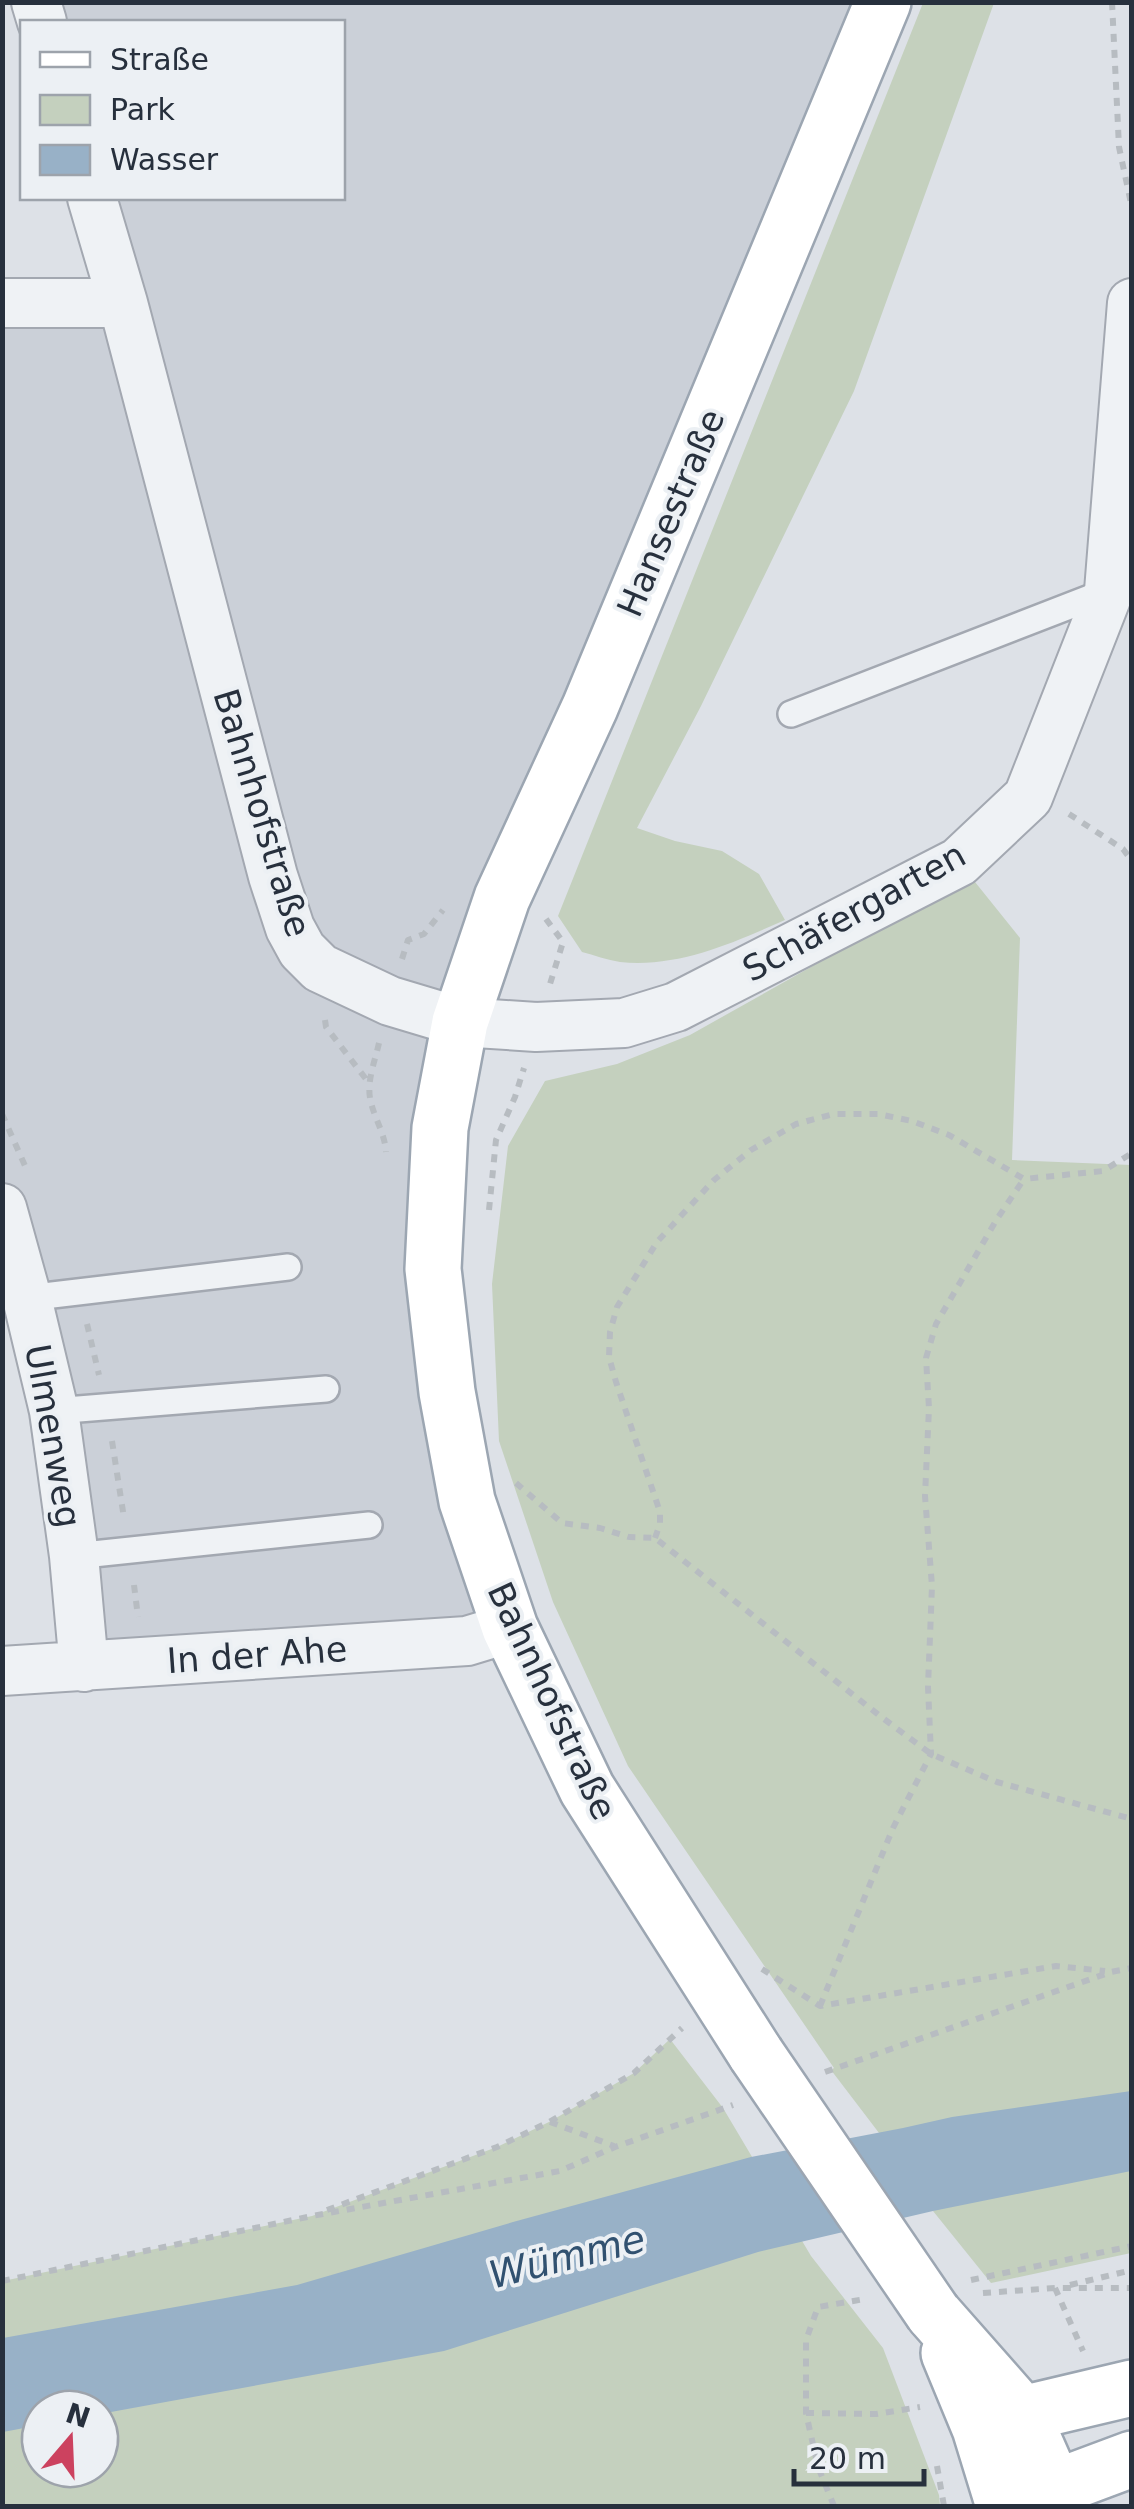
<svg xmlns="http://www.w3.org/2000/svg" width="1134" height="2509" font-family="'DejaVu Sans',sans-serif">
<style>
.built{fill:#cbd0d8}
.green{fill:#c4d0be;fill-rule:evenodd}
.water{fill:#98b1c7}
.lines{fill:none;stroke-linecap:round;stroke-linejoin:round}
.service-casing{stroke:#a3a8b1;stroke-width:30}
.minor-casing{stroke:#a3a8b1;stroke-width:52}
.primary-casing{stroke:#9ca6b2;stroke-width:60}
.path{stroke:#b7bcc1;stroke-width:6;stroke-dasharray:8 8;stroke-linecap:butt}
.service{stroke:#eff2f5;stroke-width:25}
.minor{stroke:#eff2f5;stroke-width:48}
.primary{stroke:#fff;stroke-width:55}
.primary-bridge-casing{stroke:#9ca6b2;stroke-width:60;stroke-linecap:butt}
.primary-bridge{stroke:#fff;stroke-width:55}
.labels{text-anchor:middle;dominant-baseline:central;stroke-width:8;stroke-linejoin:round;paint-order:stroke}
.street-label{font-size:35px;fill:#27303d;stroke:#ecf0f4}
.water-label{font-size:38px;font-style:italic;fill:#315170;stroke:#ecf0f4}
</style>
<rect width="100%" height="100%" fill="#dde1e7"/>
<path class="built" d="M36,3h847l-381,895 -69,371 77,359 -446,20 -61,-396 -1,-949 121,-1 -31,-104h250v-176h-300z"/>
<path class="green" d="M923,3h71l-140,388 -153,315 -64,122 38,13 47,10 37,23 26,46c-52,23 -107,48 -165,42 -13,-2 -26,-7 -38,-10l-24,-36z
M971,877l49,61 -8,222 119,5v1088l-140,30 -58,-72 4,-2 -106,-139 3,-2 -206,-302 -75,-164 -54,-161 -7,-157 16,-138 37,-65 72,-17 73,-29z
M670,2039l53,69 88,148 72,92 56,147 1,11h-937v-225l309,-65 185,-69 52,-25 85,-49zM40,2409h60v60h-60z"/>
<path class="water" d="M1131,2091v80l-198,40 -175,41 -314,99 -344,63v-5h-60v16l-37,7v-94l294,-53 216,-63 238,-65 152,-29 49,-11z"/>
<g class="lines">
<defs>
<path id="service" d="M791,714l317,-123
M27,1298l261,-31
M54,1411l272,-22
M74,1556l295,-31"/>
<path id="minor" d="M36,2l6,20
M92,198l31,105 150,573 17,52 12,22 18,18 70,33 70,21 76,5 88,-4 52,-16 283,-145 69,-65 81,-206 23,-288
M2,303h121
M2,1208l25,90 27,113 20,145 10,111
M2,1671l465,-30 43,-13"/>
<path id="primary" d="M756,2054l-169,-265 -77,-161 -43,-127 -20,-109 -14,-123 7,-141 20,-106 42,-124 88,-191 293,-705
M933,2313l89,101 33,75 6,17
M949,2353l31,75 24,78
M988,2425l34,-11 110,-26
M1022,2500l110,-41"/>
</defs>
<use href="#service" class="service-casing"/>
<use href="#minor" class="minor-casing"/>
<use href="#primary" class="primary-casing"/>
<path class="path" d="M1112,2l7,145 13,61
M1069,814l54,35 9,12
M546,919l17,23 -13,42
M402,959l6,-19 16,-6 19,-24
M325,1020l1,7 43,56
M379,1043c-4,18 -12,37 -9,55 3,18 15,35 16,54
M2,1114l24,54
M489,1210l7,-70 19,-43 9,-29
M87,1324l12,51
M112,1441l12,77
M516,1483l46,40 38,5 29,9 26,1 225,178 51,38 66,28 135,37
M655,1538l5,-14v-12l-44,-130 -7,-25 1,-25 7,-25 40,-65 57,-62 37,-30 45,-26 38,-10h44l34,7 37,14 75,44 79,-8 29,-18
M134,1585l4,32
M762,1969l58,37 236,-40 49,5
M820,2006l73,-178 38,-74 -3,-67 4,-101 -7,-90 4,-88 -3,-50 10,-34 61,-105 27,-40
M825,2072l286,-100 21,-4
M550,2122l64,24
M327,2210l170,-63 52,-25 85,-49 48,-45
M971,2280l161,-34
M2,2281l310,-65 248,-45 55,-24 118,-42
M1070,2285l62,-15
M1055,2288l28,63
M983,2293l72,-5h77
M806,2413l70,1 44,-7
M937,2466l7,40
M834,2506l-16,-39 -12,-54v-73l12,-33 47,-8"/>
<use href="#service" class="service"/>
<use href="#minor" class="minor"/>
<use href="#primary" class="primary"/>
<defs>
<path id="primary-bridge" d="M756,2054l177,259"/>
</defs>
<use href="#primary-bridge" class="primary-bridge-casing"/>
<use href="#primary-bridge" class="primary-bridge"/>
</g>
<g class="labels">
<g class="street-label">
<text transform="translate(671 513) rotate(-67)">Hansestraße</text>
<text transform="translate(262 813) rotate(73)">Bahnhofstraße</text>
<text transform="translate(854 912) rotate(-29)">Schäfergarten</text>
<text transform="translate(53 1436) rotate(80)">Ulmenweg</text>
<text transform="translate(257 1655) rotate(-4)">In der Ahe</text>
<text transform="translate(552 1701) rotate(65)">Bahnhofstraße</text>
</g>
<g class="water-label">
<text transform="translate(567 2257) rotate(-14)">Wümme</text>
</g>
</g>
<rect width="1134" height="2509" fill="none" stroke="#27303d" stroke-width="10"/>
<rect x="20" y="20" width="325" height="180" fill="#ecf0f4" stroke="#9da3ab" stroke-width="2.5"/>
<rect x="40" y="52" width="50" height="15" fill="#ffffff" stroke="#9da3ab" stroke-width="2.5"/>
<text x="110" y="70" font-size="30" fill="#27303d">Straße</text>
<rect x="40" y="95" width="50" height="30" fill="#c4d0be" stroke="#9da3ab" stroke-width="2.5"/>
<text x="110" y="120" font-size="30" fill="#27303d">Park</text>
<rect x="40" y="145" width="50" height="30" fill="#98b1c7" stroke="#9da3ab" stroke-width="2.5"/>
<text x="110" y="170" font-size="30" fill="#27303d">Wasser</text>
<g transform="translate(70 2439) rotate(19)"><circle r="48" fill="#ecf0f4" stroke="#9da3ab" stroke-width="2.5"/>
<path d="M0-8L18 38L0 25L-18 38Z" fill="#cc425f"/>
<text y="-15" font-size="28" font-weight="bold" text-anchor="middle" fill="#27303d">N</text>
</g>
<path d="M794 2469v15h130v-15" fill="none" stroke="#27303d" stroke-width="5"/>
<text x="809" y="2469" font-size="30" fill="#27303d" stroke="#ecf0f4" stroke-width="8" paint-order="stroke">20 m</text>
</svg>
